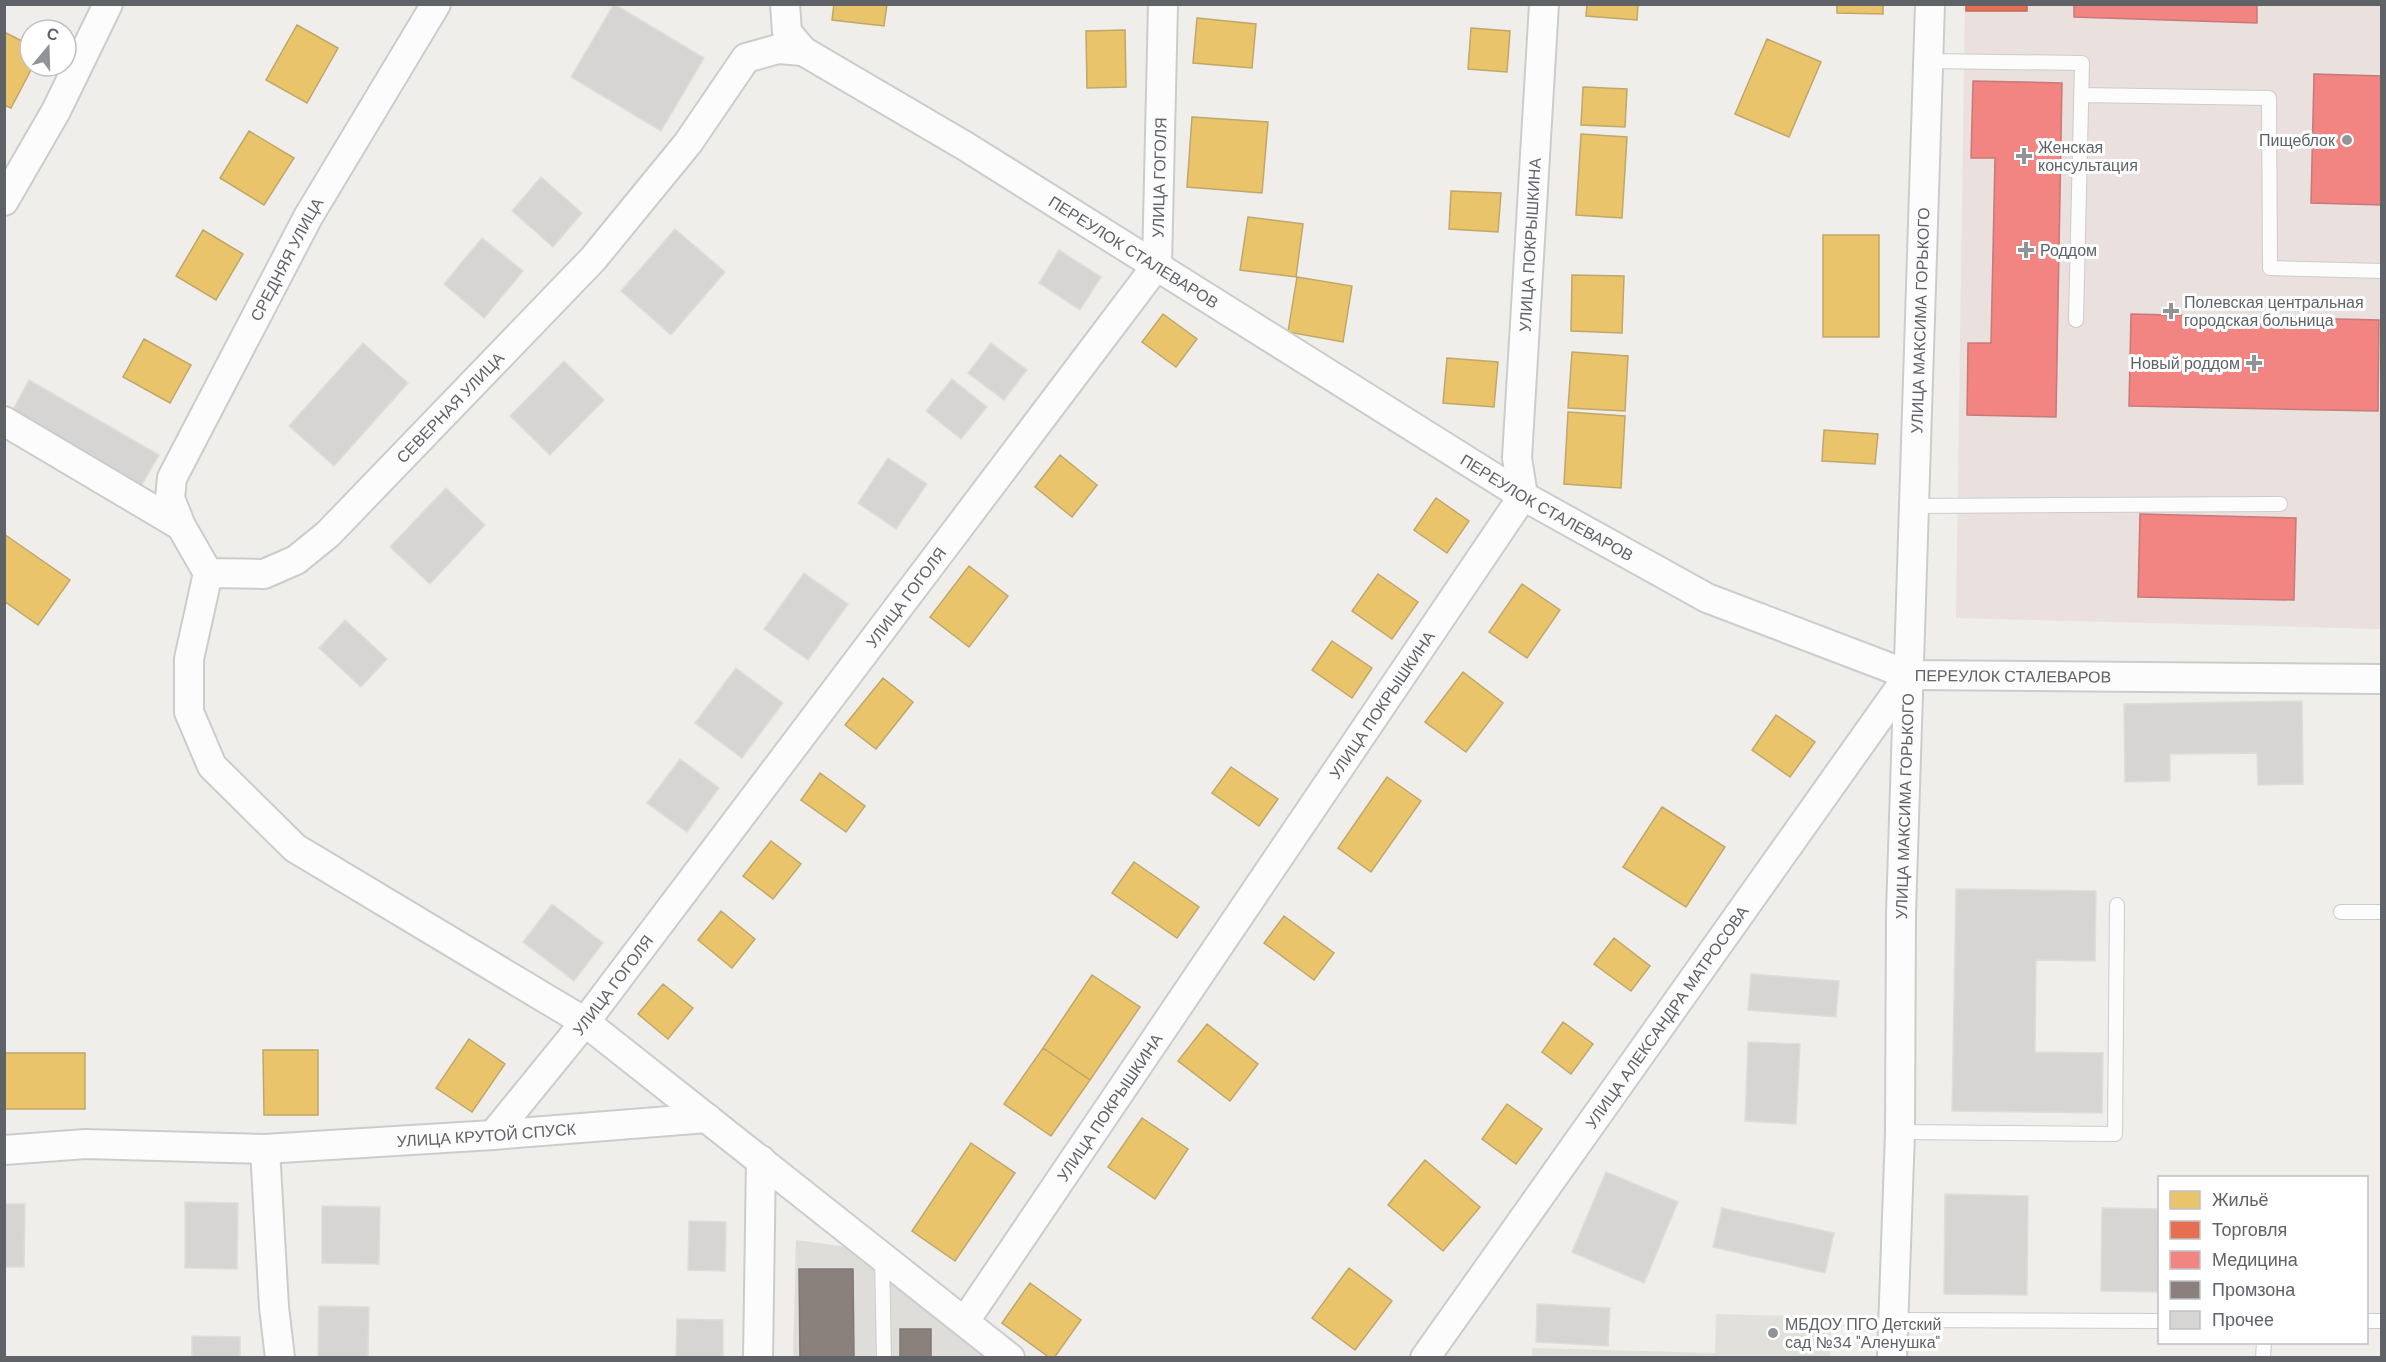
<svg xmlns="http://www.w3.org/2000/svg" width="2386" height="1362" font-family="'DM Sans',sans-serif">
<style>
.industrial{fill:#dfddda}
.education{fill:#e2e0da}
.medical{fill:#eae0de}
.homes{fill:#e9c46a;stroke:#c0a769;stroke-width:1.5}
.shops{fill:#e76f51;stroke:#be6b58;stroke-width:1.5}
.health{fill:#f28482;stroke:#c67a7a;stroke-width:1.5}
.industry{fill:#8a817c;stroke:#7d7876;stroke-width:1.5}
.building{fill:#d6d5d3;stroke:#deddd9;stroke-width:1.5}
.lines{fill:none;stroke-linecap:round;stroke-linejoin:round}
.lane-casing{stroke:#cbcccc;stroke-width:16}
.street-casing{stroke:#cbcccc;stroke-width:32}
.lane{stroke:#fdfcfc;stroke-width:14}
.street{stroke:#fdfcfc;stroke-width:28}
.poi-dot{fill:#919496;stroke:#fff;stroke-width:2}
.labels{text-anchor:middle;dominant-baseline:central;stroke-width:6;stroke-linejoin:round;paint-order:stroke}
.poi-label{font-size:16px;fill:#5f6368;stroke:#fff;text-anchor:start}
.street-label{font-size:16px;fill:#5f6368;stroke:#fff}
</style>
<rect width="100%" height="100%" fill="#efeeea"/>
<path class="industrial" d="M796,1240l59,8 138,110h-200z"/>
<path class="education" d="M1716,1314l115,3 -1,40h-298v-9l183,5z"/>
<path class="medical" d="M1965,5h416v624l-425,-11z"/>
<path class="homes" d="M834,4h53l-3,22 -52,-6z
M1587,4h51l-1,16 -51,-4z
M1837,4h46v10l-46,-1z
M1197,18l59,6 -4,44 -59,-5z
M297,25l41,23 -31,55 -41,-23z
M1471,28l39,3 -3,41 -39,-3z
M1125,30l1,57 -39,1 -1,-57z
M4,32l26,13v21h3l-22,42 -7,-3z
M1767,39l54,23 -32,75 -54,-23z
M1583,87l44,2 -2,38 -44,-2z
M1192,117l76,5 -6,71 -75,-6z
M249,131l45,27 -30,47 -44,-27z
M1581,134l46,3 -5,81 -46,-3z
M1451,191l50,2 -3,39 -49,-3z
M1248,217l55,7 -7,53 -56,-7z
M203,230l40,24 -27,46 -40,-24z
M1823,235h56v102h-56z
M1572,275l52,1 -2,57 -51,-2z
M1297,277l55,9 -9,56 -55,-10z
M1163,314l34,25 -21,28 -34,-25z
M144,339l47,26 -21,38 -47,-26z
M1572,352l56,4 -3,55 -57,-3z
M1447,358l51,4 -4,45 -51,-4z
M1568,412l57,4 -4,72 -57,-4z
M1824,430l54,4 -3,30 -53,-3z
M1060,455l37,30 -25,32 -37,-30z
M1436,498l33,23 -22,32 -33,-23z
M4,534l66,46 -32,45 -34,-24z
M969,566l39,30 -39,51 -39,-30z
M1378,574l40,28 -26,37 -40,-28z
M1522,584l38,26 -33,48 -38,-26z
M1332,641l40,27 -20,30 -40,-28z
M1463,672l40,31 -37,49 -41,-30z
M883,678l30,24 -37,47 -31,-24z
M1776,715l39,27 -25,35 -38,-27z
M1231,767l47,32 -19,27 -47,-33z
M820,773l45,33 -19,26 -45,-32z
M1387,777l34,24 -50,71 -33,-24z
M1662,807l63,40 -39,60 -63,-40z
M771,841l30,23 -28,35 -30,-23z
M1134,862l65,45 -22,31 -65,-45z
M721,911l34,28 -23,29 -34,-28z
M1284,916l50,37 -20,27 -50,-37z
M1614,938l36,28 -19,25 -37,-27z
M1092,975l48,32 -50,73 -47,-32z
M663,984l30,24 -25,31 -30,-25z
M1563,1022l30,22 -22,30 -29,-22z
M1207,1024l51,40 -28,37 -52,-40z
M469,1039l36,25 -33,48 -36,-24z
M1043,1048l47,32 -39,56 -47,-32z
M263,1050h55v65h-54z
M4,1053h81v56h-81z
M1507,1104l35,25 -26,35 -34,-25z
M1142,1118l46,31 -33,50 -47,-32z
M971,1143l44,30 -60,88 -43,-30z
M1425,1160l55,47 -37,44 -55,-46z
M1349,1268l43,33 -37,49 -43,-32z
M1030,1283l51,37 -27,38h-4l-48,-35z"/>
<path class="shops" d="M1966,4h61v7h-61z"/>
<path class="health" d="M2074,4h183v19l-183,-6z
M2314,74l68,2v129l-71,-2z
M1973,81l89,2 -6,334 -89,-2 1,-72h23l4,-185h-24z
M2131,314l248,6 -1,91 -249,-5z
M2140,514l156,4 -2,82 -156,-3z"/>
<path class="industry" d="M799,1269h54l1,89h-54z
M900,1329h31v29h-31z"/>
<path class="building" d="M614,4l90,54 -43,73 -90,-54z
M541,177l41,36 -29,34 -41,-36z
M675,229l50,43 -54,63 -50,-44z
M482,238l41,33 -39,47 -40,-34z
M1059,250l42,27 -21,33 -41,-27z
M363,343l45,40 -74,83 -45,-40z
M991,343l36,27 -23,30 -36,-27z
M564,361l40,39 -54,55 -40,-39z
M952,379l35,28 -26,32 -35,-28z
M29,380l130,75 -21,36 -129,-74z
M888,458l39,26 -31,45 -38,-26z
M446,488l39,37 -55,59 -40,-37z
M804,573l44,31 -40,56 -44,-31z
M345,620l42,39 -26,28 -42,-39z
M736,668l47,35 -41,55 -47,-35z
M2302,701l1,83 -45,1 -1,-32 -87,1v27l-45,1 -1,-78z
M680,759l39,29 -32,44 -40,-29z
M1956,889l140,2 -1,70 -59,-1 -1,92 68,1 -1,60 -150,-2z
M552,904l51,39 -29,38 -51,-39z
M1751,974l88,7 -3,36 -88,-7z
M1748,1042l52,2 -4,80 -51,-3z
M1606,1172l72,30 -34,81 -72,-31z
M1945,1194l83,2 -1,99 -83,-1z
M185,1202l53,1 -1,66 -52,-1z
M4,1204h21l-1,63h-20z
M322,1206l58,1 -1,57 -57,-1z
M1722,1208l112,25 -9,40 -112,-26z
M2102,1208l58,1v83l-59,-1z
M689,1221l37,1 -1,49 -37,-1z
M1537,1304l73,4 -2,38 -72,-4z
M319,1306l50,1 -1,51h-50z
M677,1319l46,1v38h-47z
M192,1336l48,1v21h-48z"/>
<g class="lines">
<defs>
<path id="lane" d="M1928,61l154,2 -6,257
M2082,95l187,3 1,170 112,3
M1915,506l365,-2
M2341,912h41
M1900,1132l215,2 2,-229
M882,1258l2,100
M1893,1320l267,1
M2366,1321h16
M2263,1358l1,-16"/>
<g id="street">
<path id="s1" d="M803,51l162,95 558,350 184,102 202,77 473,4"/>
<path d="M4,201l52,-90 52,-107"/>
<path id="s2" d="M4,421l177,105 27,47 56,1 32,-14 32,-26 265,-275 95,-116 58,-85 32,-9 25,2 -16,-19 -2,-28"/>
<path id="s3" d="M181,526l-11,-28 2,-20 136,-261 128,-213"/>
<path d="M208,573l-19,86v53l23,54 83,82 290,174 425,336"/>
<path id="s4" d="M493,1135l92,-113 572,-757 6,-261"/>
<path d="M265,1149l9,158 6,51"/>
<path id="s5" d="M4,1150l82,-6 179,5 228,-14 214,-17"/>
<path id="s6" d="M965,1321l558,-825 -6,-38 27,-454"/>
<path d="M758,1358l3,-198"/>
<path id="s7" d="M1425,1358l484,-683"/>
<path id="s8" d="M1892,1358l8,-226 1,-219 29,-909"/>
</g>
</defs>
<use href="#lane" class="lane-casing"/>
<use href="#street" class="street-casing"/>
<use href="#lane" class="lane"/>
<use href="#street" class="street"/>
</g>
<g class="poi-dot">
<circle cx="2347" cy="140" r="6"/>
<path d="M2021 147h6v6h6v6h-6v6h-6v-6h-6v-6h6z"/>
<path d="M2023 241h6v6h6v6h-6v6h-6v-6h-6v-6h6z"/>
<path d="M2168 302h6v6h6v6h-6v6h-6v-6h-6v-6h6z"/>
<path d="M2251 354h6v6h6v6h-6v6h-6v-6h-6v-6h6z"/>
<circle cx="1773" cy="1333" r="6"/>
</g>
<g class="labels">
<g class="poi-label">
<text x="2335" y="140" text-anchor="end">Пищеблок</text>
<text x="2038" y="147">Женская<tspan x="2038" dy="18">консультация</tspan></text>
<text x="2040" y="250">Роддом</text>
<text x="2184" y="302">Полевская центральная<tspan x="2184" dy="18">городская больница</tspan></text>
<text x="2240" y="363" text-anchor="end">Новый роддом</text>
<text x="1785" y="1324">МБДОУ ПГО Детский<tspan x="1785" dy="18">сад №34 "Аленушка"</tspan></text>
</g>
<g class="street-label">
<text stroke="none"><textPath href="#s4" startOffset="1182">УЛИЦА ГОГОЛЯ</textPath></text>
<text stroke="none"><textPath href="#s6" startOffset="1248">УЛИЦА ПОКРЫШКИНА</textPath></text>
<text stroke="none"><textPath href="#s1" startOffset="387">ПЕРЕУЛОК СТАЛЕВАРОВ</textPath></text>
<text stroke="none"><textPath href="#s3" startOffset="297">СРЕДНЯЯ УЛИЦА</textPath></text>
<text stroke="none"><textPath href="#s8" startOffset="1038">УЛИЦА МАКСИМА ГОРЬКОГО</textPath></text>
<text stroke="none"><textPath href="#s2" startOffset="568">СЕВЕРНАЯ УЛИЦА</textPath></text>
<text stroke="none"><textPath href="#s1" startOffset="873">ПЕРЕУЛОК СТАЛЕВАРОВ</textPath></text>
<text stroke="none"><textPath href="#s4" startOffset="678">УЛИЦА ГОГОЛЯ</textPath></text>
<text stroke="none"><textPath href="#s1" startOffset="1377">ПЕРЕУЛОК СТАЛЕВАРОВ</textPath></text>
<text stroke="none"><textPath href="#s6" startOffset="744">УЛИЦА ПОКРЫШКИНА</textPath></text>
<text stroke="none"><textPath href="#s8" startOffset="552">УЛИЦА МАКСИМА ГОРЬКОГО</textPath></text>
<text stroke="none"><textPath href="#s4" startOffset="192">УЛИЦА ГОГОЛЯ</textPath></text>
<text stroke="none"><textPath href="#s7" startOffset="418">УЛИЦА АЛЕКСАНДРА МАТРОСОВА</textPath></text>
<text stroke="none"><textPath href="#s6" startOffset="258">УЛИЦА ПОКРЫШКИНА</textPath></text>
<text stroke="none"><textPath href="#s5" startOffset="483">УЛИЦА КРУТОЙ СПУСК</textPath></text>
</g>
</g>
<rect width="2386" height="1362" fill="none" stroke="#5f6368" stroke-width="12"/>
<rect x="2158" y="1176" width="210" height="168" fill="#ffffff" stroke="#bfc1c3" stroke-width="1.5"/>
<rect x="2170" y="1191" width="30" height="18" fill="#e9c46a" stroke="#bfc1c3" stroke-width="1.5"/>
<text x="2212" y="1206" font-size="18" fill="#5f6368">Жильё</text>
<rect x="2170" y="1221" width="30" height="18" fill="#e76f51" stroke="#bfc1c3" stroke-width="1.5"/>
<text x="2212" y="1236" font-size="18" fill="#5f6368">Торговля</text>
<rect x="2170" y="1251" width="30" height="18" fill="#f28482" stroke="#bfc1c3" stroke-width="1.5"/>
<text x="2212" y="1266" font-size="18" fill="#5f6368">Медицина</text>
<rect x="2170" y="1281" width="30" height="18" fill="#8a817c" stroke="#bfc1c3" stroke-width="1.5"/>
<text x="2212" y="1296" font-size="18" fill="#5f6368">Промзона</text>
<rect x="2170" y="1311" width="30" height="18" fill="#d6d5d3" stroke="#bfc1c3" stroke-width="1.5"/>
<text x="2212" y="1326" font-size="18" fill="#5f6368">Прочее</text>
<g transform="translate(48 48) rotate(19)"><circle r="28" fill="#ffffff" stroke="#bfc1c3" stroke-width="1.5"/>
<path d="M0-4.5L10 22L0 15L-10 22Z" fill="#919496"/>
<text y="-9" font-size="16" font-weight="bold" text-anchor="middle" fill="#5f6368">С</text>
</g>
</svg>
